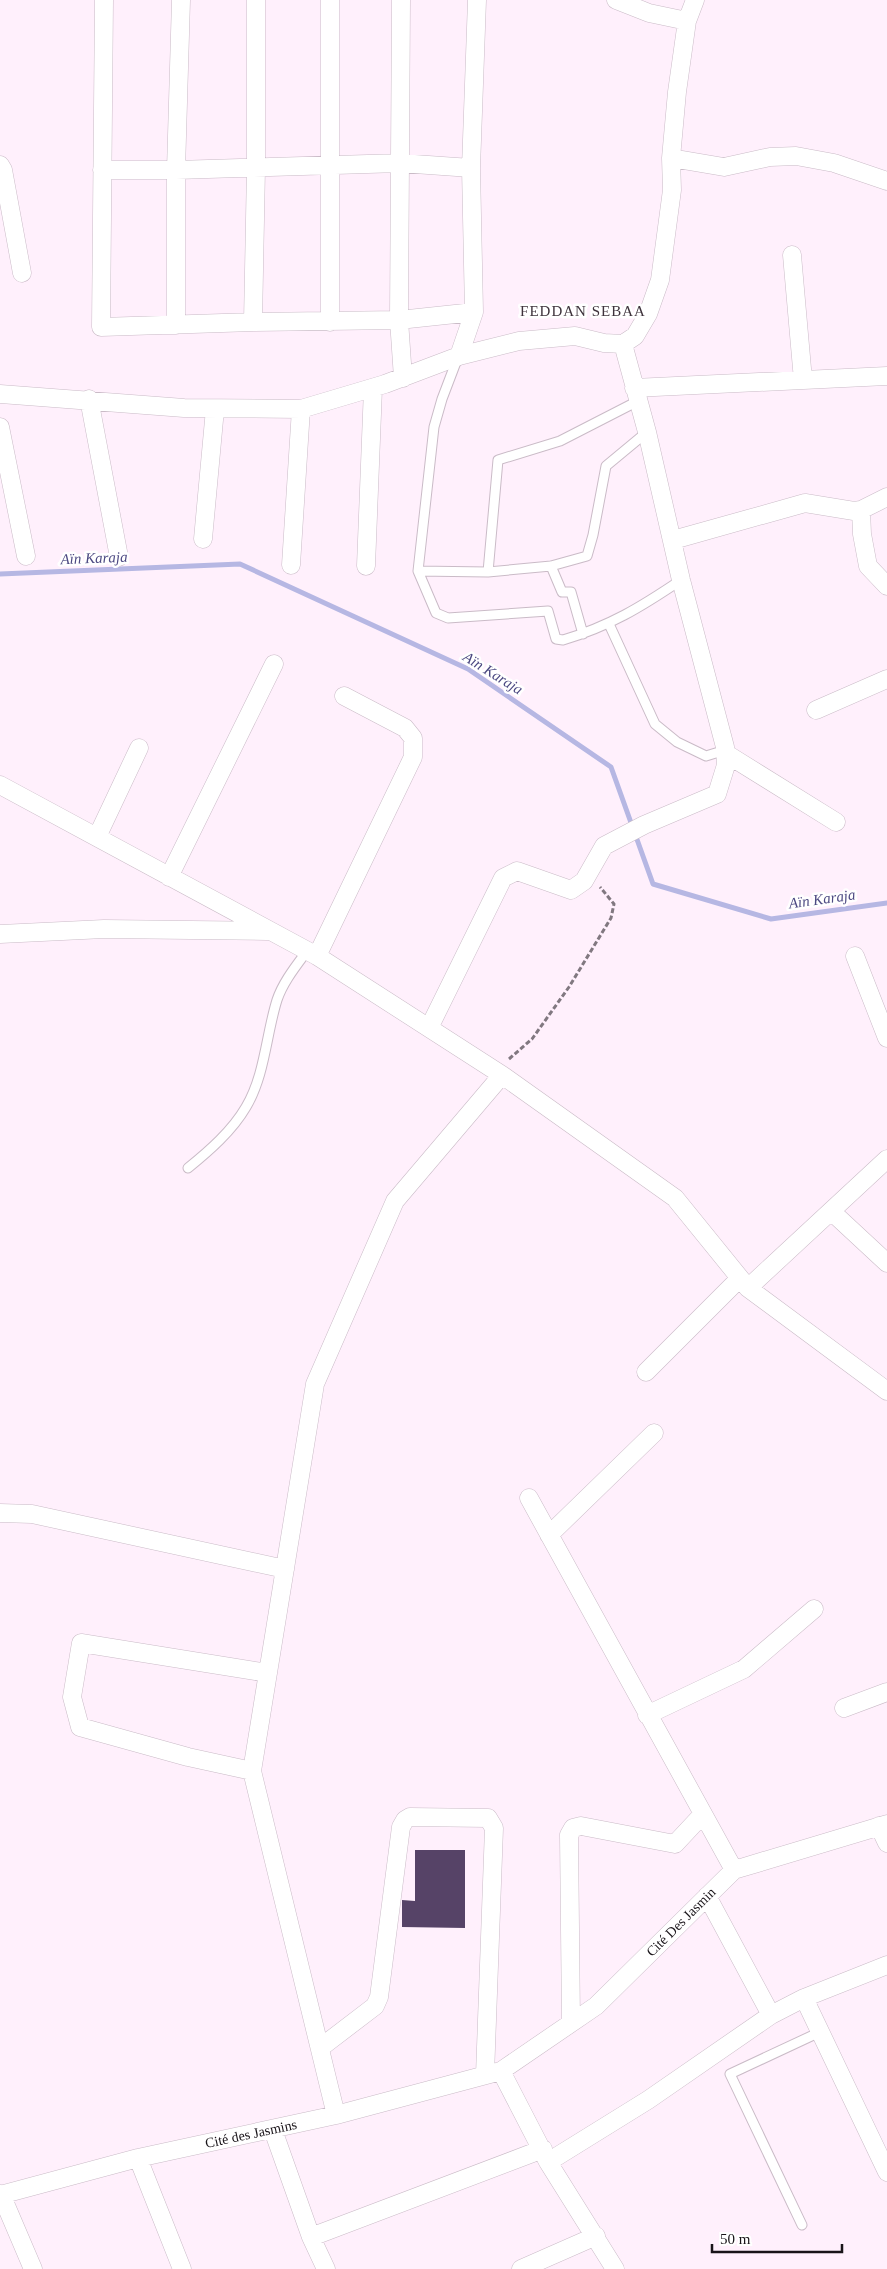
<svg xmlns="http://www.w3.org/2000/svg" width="887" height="2269" font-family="Georgia,serif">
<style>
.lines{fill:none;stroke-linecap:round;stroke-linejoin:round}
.stream{stroke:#b6b7e3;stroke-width:5}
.building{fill:#564367}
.lane-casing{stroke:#cabbc7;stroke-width:11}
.street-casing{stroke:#cabbc7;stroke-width:19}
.path{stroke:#817880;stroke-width:3;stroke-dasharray:5 2.5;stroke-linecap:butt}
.lane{stroke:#fff;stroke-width:9}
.street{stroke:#fff;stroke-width:18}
.labels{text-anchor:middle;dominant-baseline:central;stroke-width:5;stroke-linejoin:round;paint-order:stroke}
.street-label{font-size:14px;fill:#191419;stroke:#fff}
.neighbourhood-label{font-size:15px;letter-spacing:1px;fill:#3e333c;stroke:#fff}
.water-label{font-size:15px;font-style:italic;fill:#4c4982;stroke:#fff}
</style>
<rect width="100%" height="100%" fill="#fff0fc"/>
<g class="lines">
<path class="stream" d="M0,574l240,-10 228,105 143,98 42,117 118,35 116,-16"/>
</g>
<path class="building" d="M415,1850h50v78l-63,-1v-27l13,1z"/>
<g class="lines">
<defs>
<path id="lane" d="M458,357l-16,42 -8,28 -16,144 70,1 10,-112 62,-19 78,-40
M551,566l11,26h9l12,42
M418,571l18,42 12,5 100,-7 8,28 7,1c47,-14 78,-33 118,-60
M488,572l63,-6 36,-10 6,-21 13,-69 41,-34
M609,624l46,100 22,18 29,14 13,-4 6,-5
M188,1168c21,-17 44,-37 58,-61 19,-32 20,-72 31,-107 6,-18 19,-34 30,-49
M802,2225l-72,-151 90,-42"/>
<path id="street" d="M104,0l-3,327 152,-5 146,-2 75,-8
M330,0v322
M401,0l-2,320 4,58
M616,0l33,13 38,8
M671,158l53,9 46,-10 26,-1 38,7 53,18
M0,165l3,5 19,103
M102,170h74l224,-7 71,5
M792,255l11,125
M253,322l3,-154v-168
M176,325v-155l5,-170
M459,356l15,-44 -3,-144 6,-168
M634,388l253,-12
M0,394l184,14 117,1 84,-25 74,-28 60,-15 56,-5 29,7 19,1 12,-8 13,-22 12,-34 12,-90 -1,-32 6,-66 10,-71 8,-21
M89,399l30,158
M0,427l26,129
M861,510l1,24 6,32 19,20
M203,539l12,-130
M673,540l132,-37 49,8 7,-1 26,-13
M291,565l10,-156
M366,566l7,-178
M816,710l71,-31
M725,753l111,69
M0,785l317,171 185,119 173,123 73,90 139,103
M97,837l42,-89
M169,877l105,-213
M0,934l104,-5 163,2
M317,956l96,-199v-19l-8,-10 -61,-32
M855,956l32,82
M429,1028l74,-150 14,-7 54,19 13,-9 20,-35 40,-21 73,-31 9,-29 -1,-18 -44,-167 -34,-148 -24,-88
M831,1211l56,52
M748,1288l139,-129
M646,1372l94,-94
M529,1498l205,372
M0,1513l32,1 253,55
M549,1535l105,-102
M844,1708l43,-16
M647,1715l97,-46 70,-60
M252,1771l-64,-14 -108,-30 -8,-30 9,-54 187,30
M879,1826l8,17
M707,1896l64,119
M887,1965l-83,33 83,174
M571,2023l-2,-188 4,-7 8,-2 94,18 28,-30
M320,2048l55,-42 4,-9 22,-170 4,-7 5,-3 78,1 6,10 -9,247
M501,2071l47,91 67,107
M336,2115l-84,-344 63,-387 80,-183 107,-126
M273,2130l38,107 15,32
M138,2158l44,111
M548,2162l100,-62 123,-85 33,-17
M1,2194l32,75
M0,2195l138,-37 198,-43 165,-44 95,-65 138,-136 153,-46
M311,2237l232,-88
M521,2269l75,-33"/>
</defs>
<use href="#lane" class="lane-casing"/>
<use href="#street" class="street-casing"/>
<path class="path" d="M509,1059l23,-20 37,-52 42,-69 3,-14 -14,-17"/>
<use href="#lane" class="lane"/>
<use href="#street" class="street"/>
</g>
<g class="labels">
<g class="street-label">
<text transform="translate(681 1922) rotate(-45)">Cité Des Jasmin</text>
<text transform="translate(251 2134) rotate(-12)">Cité des Jasmins</text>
</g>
<g class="neighbourhood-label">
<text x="583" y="311">FEDDAN SEBAA</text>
</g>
<g class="water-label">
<text transform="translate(94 558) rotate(-2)">Aïn Karaja</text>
<text transform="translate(493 673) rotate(32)">Aïn Karaja</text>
<text transform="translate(822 899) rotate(-8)">Aïn Karaja</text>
</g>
</g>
<path d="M712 2244v8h130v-8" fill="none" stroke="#191419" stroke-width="2.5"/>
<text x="720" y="2244" font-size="15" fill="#191419" stroke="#ffffff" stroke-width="4" paint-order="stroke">50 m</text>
</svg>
